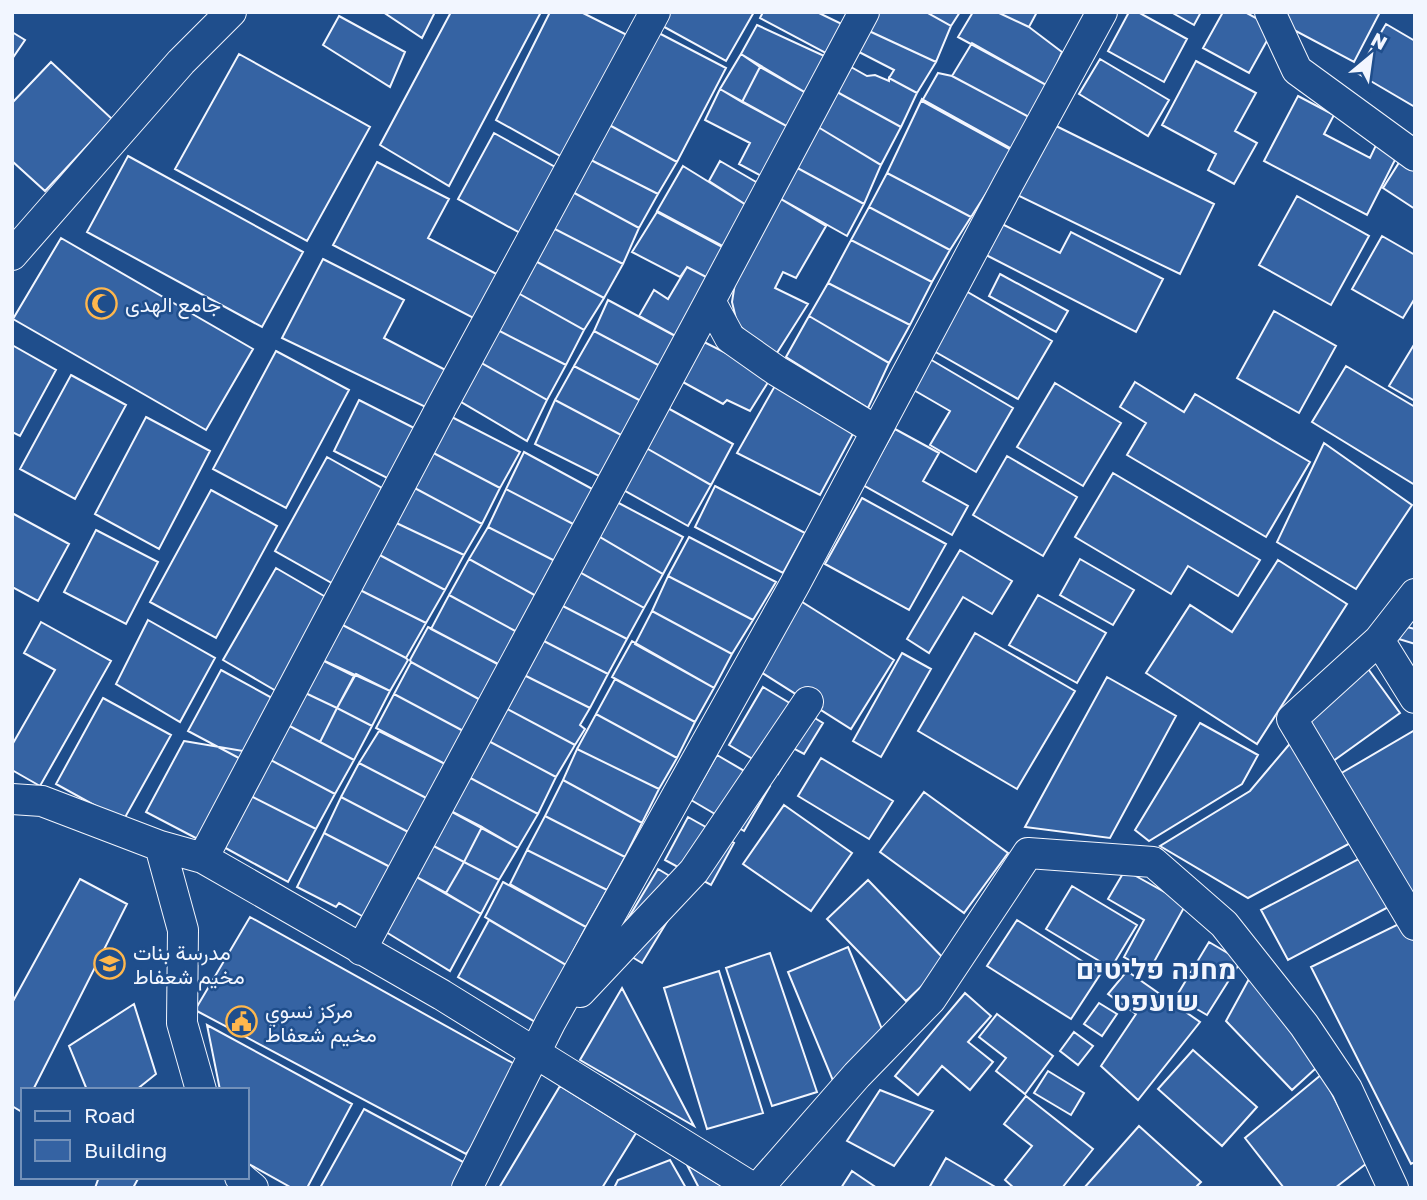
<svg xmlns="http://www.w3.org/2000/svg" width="1427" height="1200" font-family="'Golos Text',Vazirmatn,Heebo,sans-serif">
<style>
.building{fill:#3563a3;stroke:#f2f6ff;stroke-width:2}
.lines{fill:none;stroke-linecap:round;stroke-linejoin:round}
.minor-casing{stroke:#f2f6ff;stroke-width:32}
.minor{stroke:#1f4e8c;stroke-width:30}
.labels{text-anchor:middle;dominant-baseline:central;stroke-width:5;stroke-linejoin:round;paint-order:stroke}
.poi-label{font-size:21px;fill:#f2f6ff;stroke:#1f4e8c;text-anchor:start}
.district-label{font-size:28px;font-weight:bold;fill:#f2f6ff;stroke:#1f4e8c}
</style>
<rect width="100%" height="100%" fill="#1f4e8c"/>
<path class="building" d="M383,12h52l-13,26z
M451,12h90l-92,174 -69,-41z
M550,12h31l52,26 -62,124 -75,-42z
M662,12h92l-28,49 -69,-38z
M763,12h54l33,16 -15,30 -75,-40z
M868,12h58l25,14 -15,36 -67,-31z
M926,12h34l-9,14z
M973,12h24l32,15 33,25 -14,34 -90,-49z
M997,12h40l-8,15z
M1129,12h9l49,27 -23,43 -56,-31z
M1171,12h30l-7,13z
M1223,12h22l29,16 -25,45 -46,-25z
M1281,12h99l-26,50 -77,-41z
M339,16l66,36 -15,35 -67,-42z
M1386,24l29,17v66l-58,-34z
M757,25l76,35 -20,37 -72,-43z
M653,30l73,38 -49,94 -75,-41z
M869,31l67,31 -19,31 -28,-15 5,-8 -35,-18z
M12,32l13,8 -13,19z
M972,43l76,43 -19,31 -77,-41z
M239,54l131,73 -63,114 -132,-72z
M741,54l19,13 -18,35 -22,-13z
M1100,59l69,41 -21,36 -69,-42z
M1196,61l60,32 -21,38 22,12 -23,41 -26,-14 8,-16 -54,-29z
M51,62l61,57 -67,72 -33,-30v-58z
M760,67l53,30 -23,31 -48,-26z
M851,67l16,9 8,-1 14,6v-3l28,15 -16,34 -64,-35z
M938,73l14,3 77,41 -14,35 -93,-51z
M720,89l70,39 -25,50 -26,-14 11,-21 -45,-23z
M837,92l64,35 -20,38 -63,-38z
M1298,96l36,19 -10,19 46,24 7,-15 21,11 -31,61 -103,-54z
M922,99l92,51 -43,67 -84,-44z
M602,121l75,41 -19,32 -73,-37z
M1050,123l164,81 -34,70 -165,-80z
M818,127l63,38 -17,39 -74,-40z
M494,133l61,34 -35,66 -62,-34z
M128,156l175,96 -41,75 -175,-95z
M585,157l73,37 -19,34 -72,-39z
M720,161l43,25 -12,22 -42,-27z
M1400,161l15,10v38l-32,-21z
M377,162l72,37 -21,39 78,41 -23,44 -150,-78z
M790,164l74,40 -17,32 -73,-41z
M683,166l68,42 -23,41 -71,-38z
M887,173l84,44 -21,33 -81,-43z
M567,189l72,39 -16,36 -76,-39z
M774,195l52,31 -30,52 -13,-6 -8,16 33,16 -33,52 -21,-16 -17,-17 -5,-21 5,-32z
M1297,196l72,40 -38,69 -72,-40z
M869,207l81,43 -18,32 -81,-42z
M657,212l71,38 -18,29 -23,-12 -7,10 -48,-25z
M1002,224l58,29 11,-21 92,47 -27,53 -150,-77z
M547,225l76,39 -19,34 -76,-41z
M1382,236l33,19v43l-12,20 -51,-29z
M61,238l192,111 -47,81 -193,-111z
M851,240l81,42 -22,43 -82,-42z
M528,257l76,41 -20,32 -75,-42z
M323,259l81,41 -20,38 73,38 -19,37 -156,-75z
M687,267l23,12 -31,59 -40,-22 15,-26 14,9z
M1000,274l68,37 -12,21 -67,-36z
M828,283l82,42 -21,38 -80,-47z
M959,287l93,54 -34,58 -93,-53z
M509,288l75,42 -18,35 -78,-40z
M608,300l71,38 -17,29 -68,-36z
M1274,311l62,35 -37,67 -62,-35z
M809,316l80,47 -21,45 -82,-51z
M488,325l78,40 -19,35 -76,-43z
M594,331l68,36 -19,35 -69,-36z
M702,341l70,35 -22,35 -23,-11 -4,4 -42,-23z
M1415,343v58l-26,-15z
M12,345l44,25 -36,66 -8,-4z
M276,351l73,39 -63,118 -73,-39z
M923,355l90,53 -37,64 -46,-27 20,-34 -45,-26z
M471,357l76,43 -20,41 -76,-45z
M574,366l69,36 -20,34 -68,-36z
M1346,366l69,41v78l-103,-63z
M71,375l55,30 -51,94 -55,-30z
M1135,382l49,30 11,-18 115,68 -44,75 -139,-82 19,-32 -26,-16z
M1055,383l66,40 -38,63 -66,-39z
M776,384l79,46 -35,65 -83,-42z
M359,400l61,31 -25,51 -61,-31z
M555,400l68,36 -24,40 -64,-32z
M664,406l69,38 -22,41 -70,-40z
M442,412l78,40 -20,36 -76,-40z
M146,417l64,34 -51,98 -64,-35z
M895,429l44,24 -16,28 45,25 -16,29 -89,-50z
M1324,443l88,62 -56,84 -79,-47z
M641,445l70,40 -23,41 -68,-38z
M424,448l76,40 -18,36 -73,-39z
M524,452l72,39 -19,35 -71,-37z
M1007,456l70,41 -34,59 -70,-41z
M327,457l69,39 -52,94 -69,-39z
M1113,473l147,87 -22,36 -50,-30 -17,28 -96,-57z
M409,485l73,39 -18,31 -74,-35z
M715,486l90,47 -22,40 -88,-46z
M506,489l71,37 -20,36 -69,-35z
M211,490l66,36 -61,112 -66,-36z
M862,498l84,46 -37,66 -84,-46z
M613,500l70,37 -20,37 -68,-40z
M12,513l57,31 -31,57 -26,-14z
M390,520l74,35 -19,35 -71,-38z
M488,527l69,35 -19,35 -69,-38z
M96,530l62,32 -32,62 -62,-32z
M595,534l68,40 -19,34 -68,-38z
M689,537l87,45 -23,38 -85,-44z
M960,550l52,31 -20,33 -29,-17 -34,56 -22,-14z
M374,552l71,38 -19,33 -70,-35z
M469,559l69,38 -19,36 -70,-38z
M1080,559l54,31 -21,35 -53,-30z
M1278,560l69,44 -90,140 -111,-71 44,-68 42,27z
M276,568l60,35 -53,92 -60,-35z
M576,570l68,38 -17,31 -70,-36z
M668,576l85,44 -21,34 -80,-43z
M352,586l74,37 -20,35 -75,-39z
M449,595l70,38 -19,32 -69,-36z
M1038,595l68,38 -29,50 -68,-38z
M799,600l95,60 -43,69 -95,-60z
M557,603l70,36 -19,35 -72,-37z
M652,611l80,43 -18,34 -79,-44z
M148,620l67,38 -35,64 -64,-38z
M335,621l71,37 2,2 -18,31 -72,-33z
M41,622l70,39 -71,125 -28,-16v-25l43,-75 -31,-17z
M1403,626l12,3v15l-16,-5z
M428,627l77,41 -19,35 -75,-41 -1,-2z
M975,633l100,58 -58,98 -99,-58z
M536,637l72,37 -18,34 -74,-37z
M632,641l82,47 -19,34 -83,-45z
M902,653l29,16 -50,88 -28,-16z
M318,658l36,18 -17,32 -38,-18z
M411,662l75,41 -17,31 -75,-40z
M1366,666l34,47 -71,51 -34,-46z
M221,670l62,34 -33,60 -62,-33z
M516,671l74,37 -10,17 5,4 -10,16 -77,-41z
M356,674l34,17 -18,35 -35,-18z
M1107,677l69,39 -66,122 -85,-11z
M615,679l80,43 -18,36 -81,-44z
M763,687l60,36 -19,31 -11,-6 -15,26 -49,-29z
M299,690l38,18 -17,34 -36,-19z
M394,694l75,40 -18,33 -75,-39z
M103,698l68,37 -48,86 -67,-37z
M498,704l77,41 -19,32 -75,-40z
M337,708l35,18 -18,34 -34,-18z
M596,714l81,44 -18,31 -82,-40z
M284,723l70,37 -19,34 -70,-37z
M1200,723l58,32 -16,29 -93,57 -14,-11z
M1415,730v169l-77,-124z
M379,731l72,36 -19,34 -73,-38z
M1298,734l58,106 -108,58 -88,-52 90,-55z
M481,737l75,40 -18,37 -77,-41z
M184,741l65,11 -36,95 -67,-35z
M577,749l82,40 -17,34 -79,-43z
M717,755l53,31 -26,45 -53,-31z
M265,757l70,37 -19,35 -71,-36z
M821,758l72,43 -24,38 -71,-43z
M359,763l73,38 -18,34 -73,-38z
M461,773l77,41 -20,34 -75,-41z
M563,780l79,43 -17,34 -80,-41z
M924,792l84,61 -44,60 -84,-61z
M249,795l67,34 -28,53 -68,-37z
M341,797l73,38 -18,35 -72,-37z
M784,805l68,48 -41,58 -68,-47z
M443,807l39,20 -18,35 -38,-20z
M545,816l80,41 -18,33 -80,-40z
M688,817l46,26 -23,42 -46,-25z
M482,827l36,21 -19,32 -35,-18z
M324,833l72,37 -27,50 -30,-17 -3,4 -39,-20z
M426,842l38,20 -18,31 -35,-19z
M527,850l80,40 -21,37 -76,-43z
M1370,853l26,50 -108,57 -27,-50z
M464,862l35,18 -18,34 -35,-21z
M658,869l30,18 -46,76 -30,-18z
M1125,870l61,34 -37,67 -25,-14 20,-37 -36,-21z
M411,874l70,40 -31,57 -69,-42z
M80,879l47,25 -94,186h-10l-1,22 -10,-6v-103z
M868,880l79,82 -41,39 -79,-82z
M503,882l83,45 -20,38 -81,-48z
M1072,886l65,39 -26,43 -65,-39z
M250,917l277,154 -61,83 -271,-144z
M1413,917l2,4v241l-4,2 -100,-197z
M489,920l77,45 -29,58 -79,-46z
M1017,920l84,53 -30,46 -84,-53z
M1209,942l32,19 -34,54 -31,-18z
M848,947l36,87 -48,54 -48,-116z
M770,953l47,139 -45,14 -46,-138z
M719,971l44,142 -56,16 -43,-141z
M1127,971l73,51 -62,78 -37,-34 35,-52 -28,-20z
M1249,979l77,80 -34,31 -66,-69z
M622,988l72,138 -114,-66z
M965,993l26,23 -23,26 25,20 -23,28 -28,-24 -24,29 -23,-19z
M1099,1003l18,11 -15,22 -18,-12z
M134,1004l22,70 -20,16h-49l-18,-44z
M997,1014l56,42 -28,38 -29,-23 10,-13 -27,-21z
M207,1025l145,79 -45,84h-15l-45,-25v-73h-27z
M1074,1032l19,14 -15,19 -18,-14z
M1193,1050l64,57 -35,39 -64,-57z
M1048,1071l36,22 -13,22 -37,-22z
M1322,1074l45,89 -32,25h-51l-39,-50z
M560,1086l76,47 -34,55h-103z
M880,1090l53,21 -39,55 -47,-25z
M1026,1096l67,53 -31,39h-48l-9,-8 27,-34 -28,-22z
M364,1109l101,54 -12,25h-133z
M1139,1126l62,56 -6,6h-111z
M946,1158l51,30h-68z
M670,1160l16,28h-72l4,-8z
M687,1165l38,23h-26z
M852,1171l25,17h-36z
M99,1177h40l-6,11h-38z"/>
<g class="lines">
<defs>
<path id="minor" d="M864,12l-154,289 20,37 47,33 98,59
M1270,12l27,58 118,86
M12,255l169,-193 50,-50
M1415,594l-36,46 36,58
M1379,640l-87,79 123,206
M12,799l30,2 118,45 23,84 -1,93 19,67
M160,846l43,12 239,137 311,193
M203,858l240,-454 212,-392
M361,950l349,-649
M580,992l114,-121 114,-169
M240,1177l13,11
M467,1188l83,-165 245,-439 212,-398 95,-174
M758,1188l99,-113 74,-76 97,-146 125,9 71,62 80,101 43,64 46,99"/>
</defs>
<use href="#minor" class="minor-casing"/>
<use href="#minor" class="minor"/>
</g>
<defs>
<symbol id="mosque-ring" viewBox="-11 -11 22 22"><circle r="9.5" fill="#1f4e8c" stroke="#ffb74d" stroke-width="1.5"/><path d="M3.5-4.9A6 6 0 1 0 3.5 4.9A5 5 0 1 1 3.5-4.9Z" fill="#ffb74d"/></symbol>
<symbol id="school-ring" viewBox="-11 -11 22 22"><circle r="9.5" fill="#1f4e8c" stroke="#ffb74d" stroke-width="1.5"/><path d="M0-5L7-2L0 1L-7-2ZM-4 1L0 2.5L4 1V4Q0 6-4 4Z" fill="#ffb74d"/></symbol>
<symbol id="civic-ring" viewBox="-11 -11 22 22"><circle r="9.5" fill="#1f4e8c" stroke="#ffb74d" stroke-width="1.5"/><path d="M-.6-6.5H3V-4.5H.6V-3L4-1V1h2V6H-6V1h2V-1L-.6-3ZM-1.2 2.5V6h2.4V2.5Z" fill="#ffb74d"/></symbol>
</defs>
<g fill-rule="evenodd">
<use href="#mosque-ring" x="84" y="286" width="35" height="35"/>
<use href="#school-ring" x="92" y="946" width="35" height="35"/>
<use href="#civic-ring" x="224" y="1004" width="35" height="35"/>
</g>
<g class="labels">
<g class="poi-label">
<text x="125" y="304">جامع الهدى</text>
<text x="133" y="952">مدرسة بنات<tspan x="133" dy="24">مخيم شعفاط</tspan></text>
<text x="265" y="1010">مركز نسوي<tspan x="265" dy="24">مخيم شعفاط</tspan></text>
</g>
<g class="district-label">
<text x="1156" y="968">מחנה פליטים<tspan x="1156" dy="32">שועפט</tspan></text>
</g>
</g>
<rect width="1427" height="1200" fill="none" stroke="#f2f6ff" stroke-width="28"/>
<rect x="21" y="1088" width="228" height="91" fill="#1f4e8c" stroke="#7391ba" stroke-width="2"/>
<rect x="35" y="1111" width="35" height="10" fill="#1f4e8c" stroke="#7391ba" stroke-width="2"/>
<text x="84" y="1123" font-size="21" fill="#f2f6ff">Road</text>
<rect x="35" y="1140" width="35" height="21" fill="#3563a3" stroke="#7391ba" stroke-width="2"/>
<text x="84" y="1158" font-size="21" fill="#f2f6ff">Building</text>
<g transform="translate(1371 56) rotate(29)" stroke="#1f4e8c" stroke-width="5" paint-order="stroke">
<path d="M0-5L12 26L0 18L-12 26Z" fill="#f2f6ff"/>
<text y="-10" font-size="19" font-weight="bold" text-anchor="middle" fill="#f2f6ff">N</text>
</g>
</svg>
